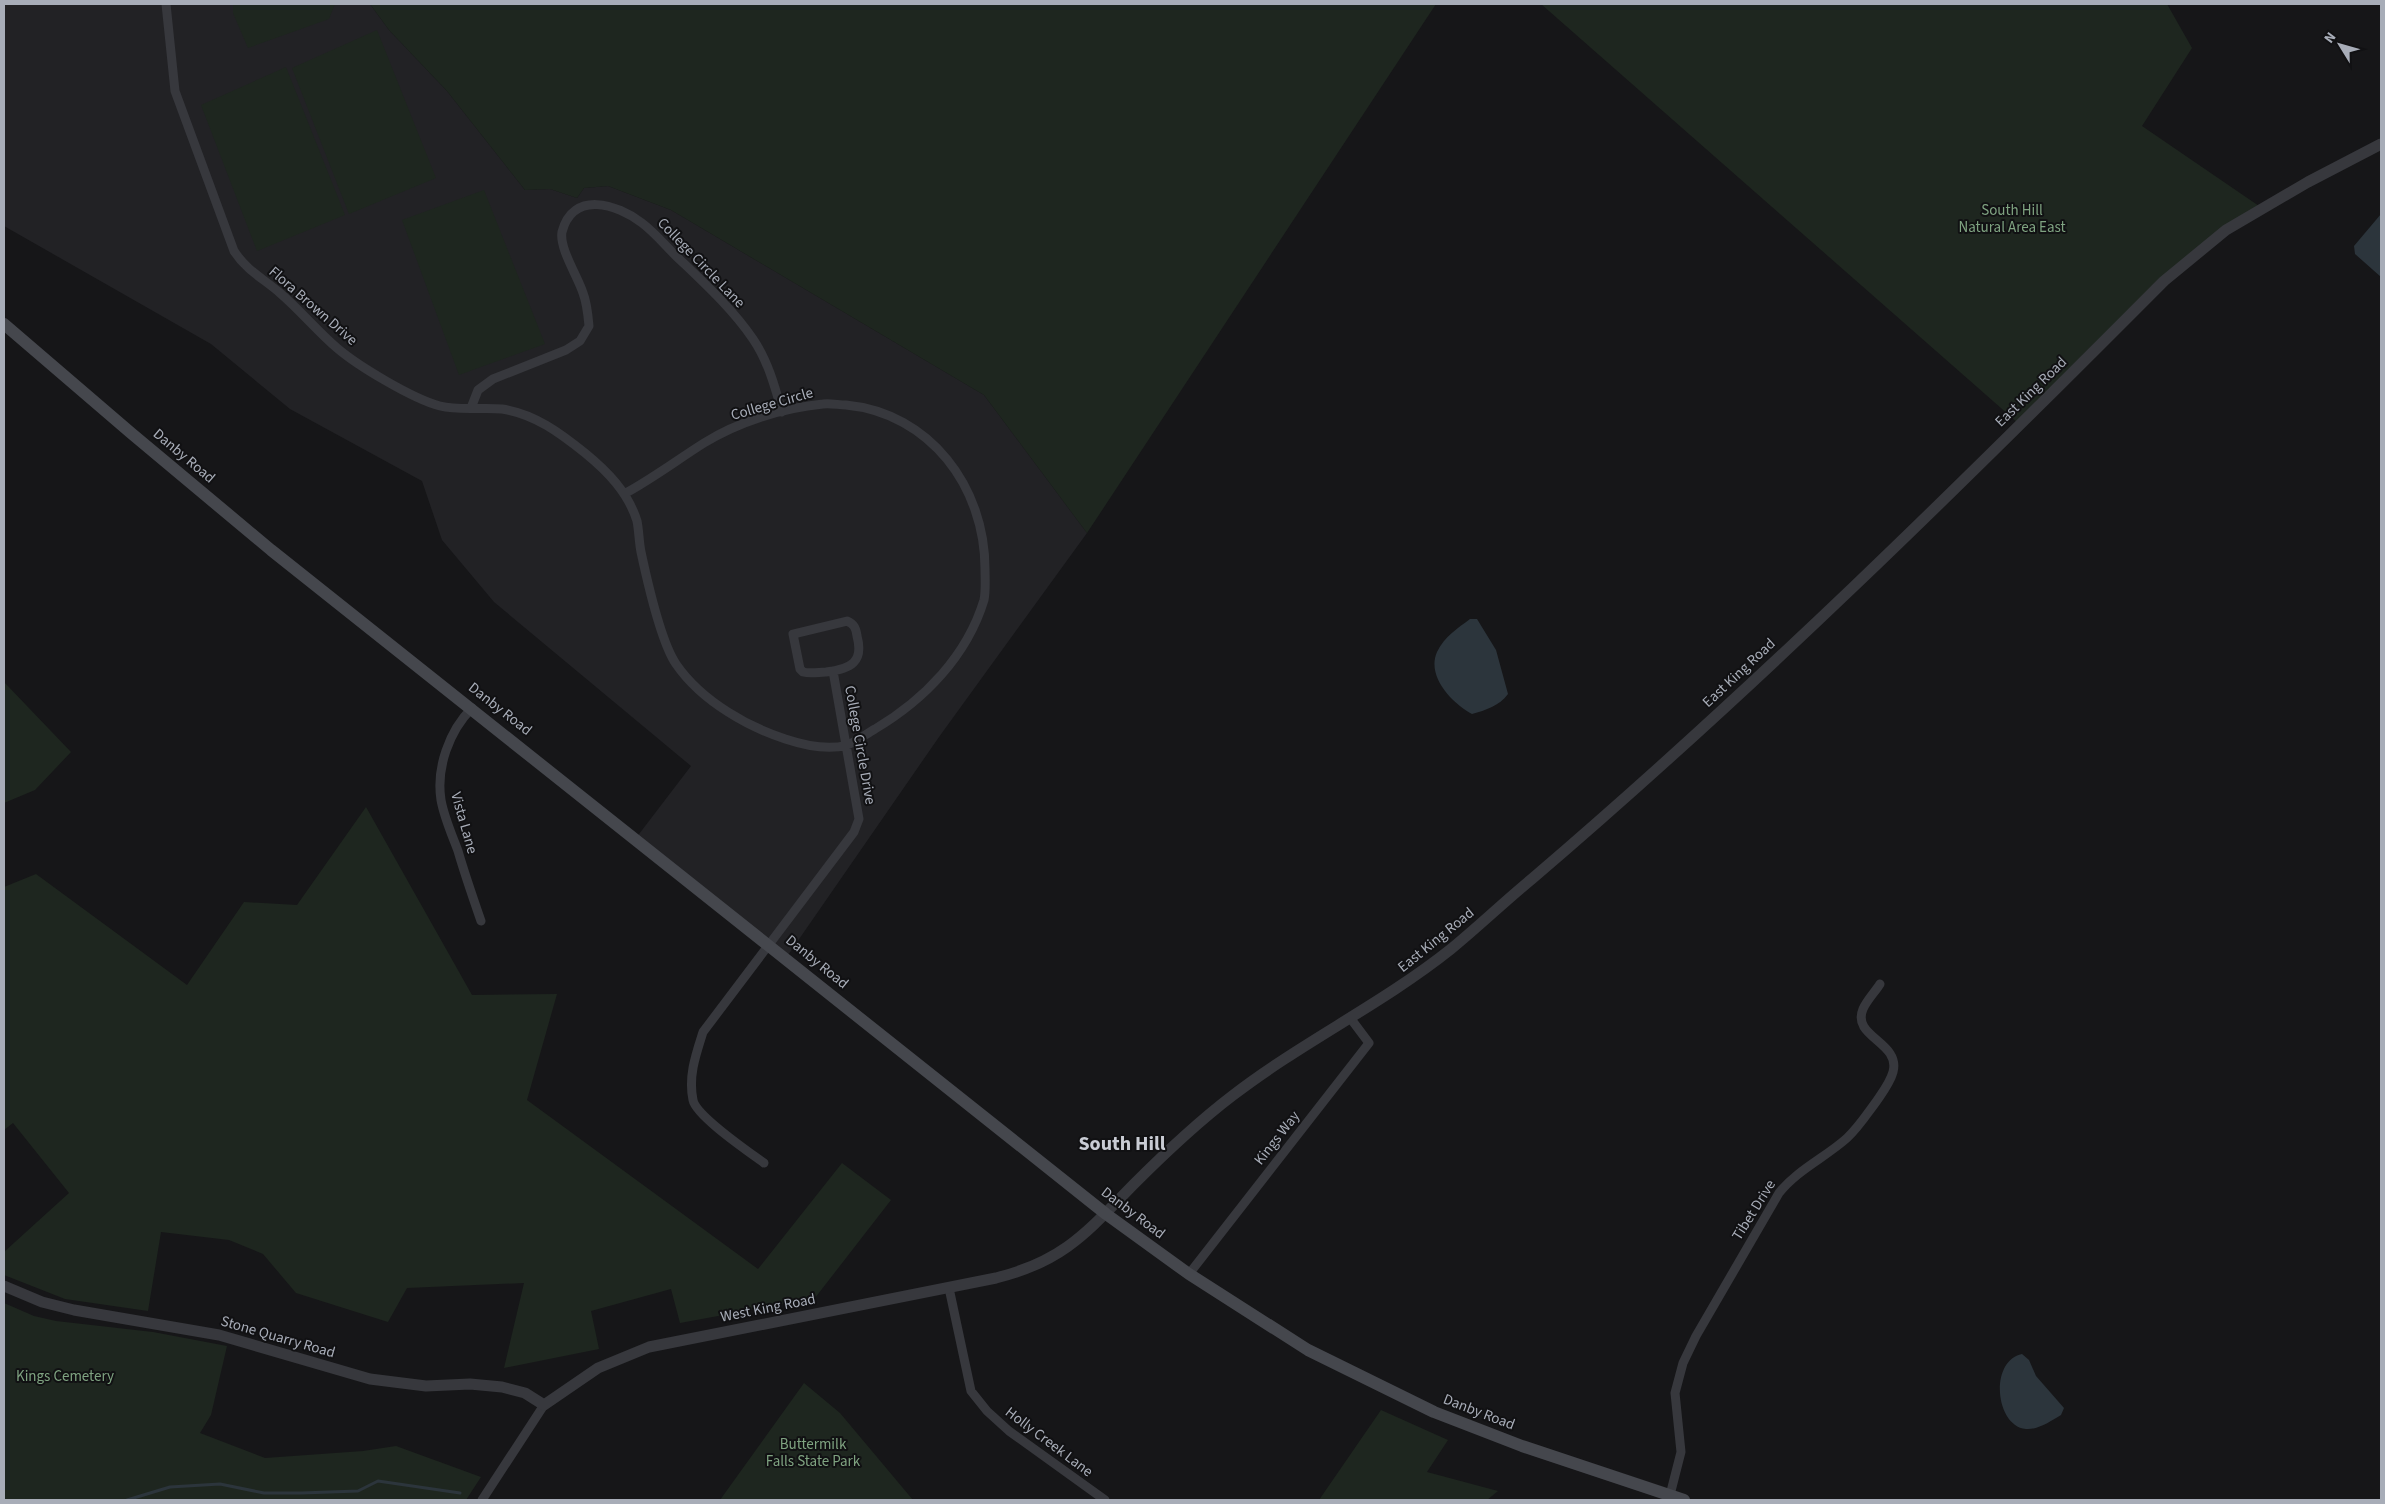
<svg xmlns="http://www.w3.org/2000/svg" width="2385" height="1504" font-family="'Source Sans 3',sans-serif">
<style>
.built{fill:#222225}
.green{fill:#1e261f}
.water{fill:#2c353c}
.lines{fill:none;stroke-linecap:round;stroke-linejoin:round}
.stream{stroke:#2c353c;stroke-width:3}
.minor{stroke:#37383d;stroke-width:9}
.tertiary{stroke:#37383d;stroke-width:11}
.secondary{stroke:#45474d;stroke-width:12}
.labels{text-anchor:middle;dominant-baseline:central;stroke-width:4;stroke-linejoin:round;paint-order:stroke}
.park-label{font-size:15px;fill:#7fa381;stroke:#111113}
.street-label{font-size:15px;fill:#a8adb8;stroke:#111113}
.district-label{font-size:20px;font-weight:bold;fill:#c9ccd4;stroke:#111113}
</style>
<rect width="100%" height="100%" fill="#161618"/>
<path class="built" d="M4,4h366l19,26 58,61 78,99 25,-1 27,9 7,-10 24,-2 63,24 313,185 103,138 -148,204 -153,221 -150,-120 55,-72 -197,-164 -52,-62 -20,-59 -132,-72 -79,-65 -207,-118z"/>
<path class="green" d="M233,4h102l-6,15 -81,29 -15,-35z
M370,4h1066l-349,529 -103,-138 -313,-185 -63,-24 -24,2 -7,10 -27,-9 -25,1 -78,-99 -58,-61z
M1541,4h626l25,44 -50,78 117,80 -54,37 -187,180z
M377,30l59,148 -87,36 -57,-146z
M286,67l59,148 -88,36 -56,-146z
M484,190l61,154 -86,31 -57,-155z
M4,682l67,70 -36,38 -31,13z
M366,807l106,188 85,-1 -30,106 231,169 84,-106 49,37 -76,98 -135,25 -9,-34 -80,22 8,38 -95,19 20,-85 -117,5 -19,34 -92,-29 -33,-39 -34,-14 -68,-8 -13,79 -83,-12 -61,-24v-23l65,-59 -56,-70 -9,7v-243l32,-13 151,111 57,-83 53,3z
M4,1303l30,13 22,5 97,11 74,14 -16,69 -11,18 65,25 98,-7 33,-5 85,31 -15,23h-462z
M804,1383l36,30 73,87h-193z
M1381,1410l67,30 -21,32 71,19 -11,9h-168z"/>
<path class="water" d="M2381,214v63l-26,-23 -1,-8z
M1470,619h7l19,31 12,44c-9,12 -22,16 -36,20 -19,-10 -46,-37 -35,-62 7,-15 21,-24 33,-33z
M2022,1354l7,6 7,16 28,32 -3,7c-10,6 -23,15 -35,14 -31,-3 -37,-68 -4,-75z"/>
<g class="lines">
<path class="stream" d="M127,1500l43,-13 50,-3 44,9h37l57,-2 20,-10 82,12"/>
<path class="minor" d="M166,4l9,87 59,160c12,19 30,28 46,42 20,17 37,38 57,55 21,18 76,51 103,58 20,5 42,1 62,3 33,5 58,24 83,44 22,18 43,39 52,68 2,10 2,21 4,31 6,28 20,90 35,112 13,19 33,36 52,48 28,18 85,43 119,33 9,-3 19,-11 28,-16 49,-29 92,-73 109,-129 2,-10 1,-21 1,-31 0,-82 -55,-156 -139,-164 -7,0 -16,-2 -23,-1 -41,4 -85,18 -119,39 -27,17 -52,36 -80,51
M471,408l7,-18 15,-11 73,-29 14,-9 9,-15c-1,-11 -2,-23 -6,-33 -5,-16 -24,-45 -21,-61 11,-42 55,-28 80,-9 12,9 22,21 33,32 27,26 57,53 78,84 15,22 22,48 29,73
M847,621c7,3 9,7 10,15 7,26 -6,33 -31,36 -7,0 -15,2 -23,0l-3,-3 -7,-35z
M472,708c-23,23 -36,60 -31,92 3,17 11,35 17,51 7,24 15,47 23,70
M764,1163c-15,-11 -68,-47 -71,-63 -5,-24 3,-46 10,-68l151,-200 5,-13 -26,-148
M1189,1274l180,-231 -18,-24
M949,1288l22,103 16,20 22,20 96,69
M1670,1495l11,-43 -6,-59 8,-30 13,-27 83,-143c18,-23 47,-36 68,-55 11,-10 20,-24 29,-36 6,-9 14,-19 17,-30 8,-30 -42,-35 -30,-63 4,-9 12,-17 17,-25
M482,1500l62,-95"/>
<path class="tertiary" d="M4,1286l38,16 32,8 145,25 151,44 56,7 44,-2 32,3 23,6 19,12 54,-37 51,-21 347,-69c68,-17 91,-46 138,-94 31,-31 64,-62 98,-88 70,-54 150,-92 219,-147 28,-23 54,-48 82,-71 220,-188 427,-392 631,-597l62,-51 82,-48 73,-38"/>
<path class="secondary" d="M4,324l127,109 140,117 835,664 83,60 119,76 126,62 88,34 162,54"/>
</g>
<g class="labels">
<g class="park-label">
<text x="2012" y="210">South Hill<tspan x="2012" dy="17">Natural Area East</tspan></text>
<text x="65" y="1376">Kings Cemetery</text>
<text x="813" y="1444">Buttermilk<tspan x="813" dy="17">Falls State Park</tspan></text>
</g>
<g class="street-label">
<text transform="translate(701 263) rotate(46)">College Circle Lane</text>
<text transform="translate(313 306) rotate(41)">Flora Brown Drive</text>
<text transform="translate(2031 392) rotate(-44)">East King Road</text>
<text transform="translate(772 404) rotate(-16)">College Circle</text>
<text transform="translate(184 456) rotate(40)">Danby Road</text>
<text transform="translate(1739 673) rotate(-43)">East King Road</text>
<text transform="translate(500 709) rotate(38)">Danby Road</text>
<text transform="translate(860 745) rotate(80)">College Circle Drive</text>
<text transform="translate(464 823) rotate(74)">Vista Lane</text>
<text transform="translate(1436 940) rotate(-39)">East King Road</text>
<text transform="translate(817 962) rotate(39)">Danby Road</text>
<text transform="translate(1277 1138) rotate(-52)">Kings Way</text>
<text transform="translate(1754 1210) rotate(-58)">Tibet Drive</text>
<text transform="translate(1133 1213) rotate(37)">Danby Road</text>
<text transform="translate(768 1308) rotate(-11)">West King Road</text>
<text transform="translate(278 1337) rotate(16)">Stone Quarry Road</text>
<text transform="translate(1479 1412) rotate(21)">Danby Road</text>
<text transform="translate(1049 1442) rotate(37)">Holly Creek Lane</text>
</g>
<g class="district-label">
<text x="1122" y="1144">South Hill</text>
</g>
</g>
<rect width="2385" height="1504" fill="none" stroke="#a8adb8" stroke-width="10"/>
<g transform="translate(2340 45) rotate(307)" stroke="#111113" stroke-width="4" paint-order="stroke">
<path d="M0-4L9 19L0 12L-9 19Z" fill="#a8adb8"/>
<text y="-8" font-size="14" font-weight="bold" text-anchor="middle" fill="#a8adb8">N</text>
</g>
</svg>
